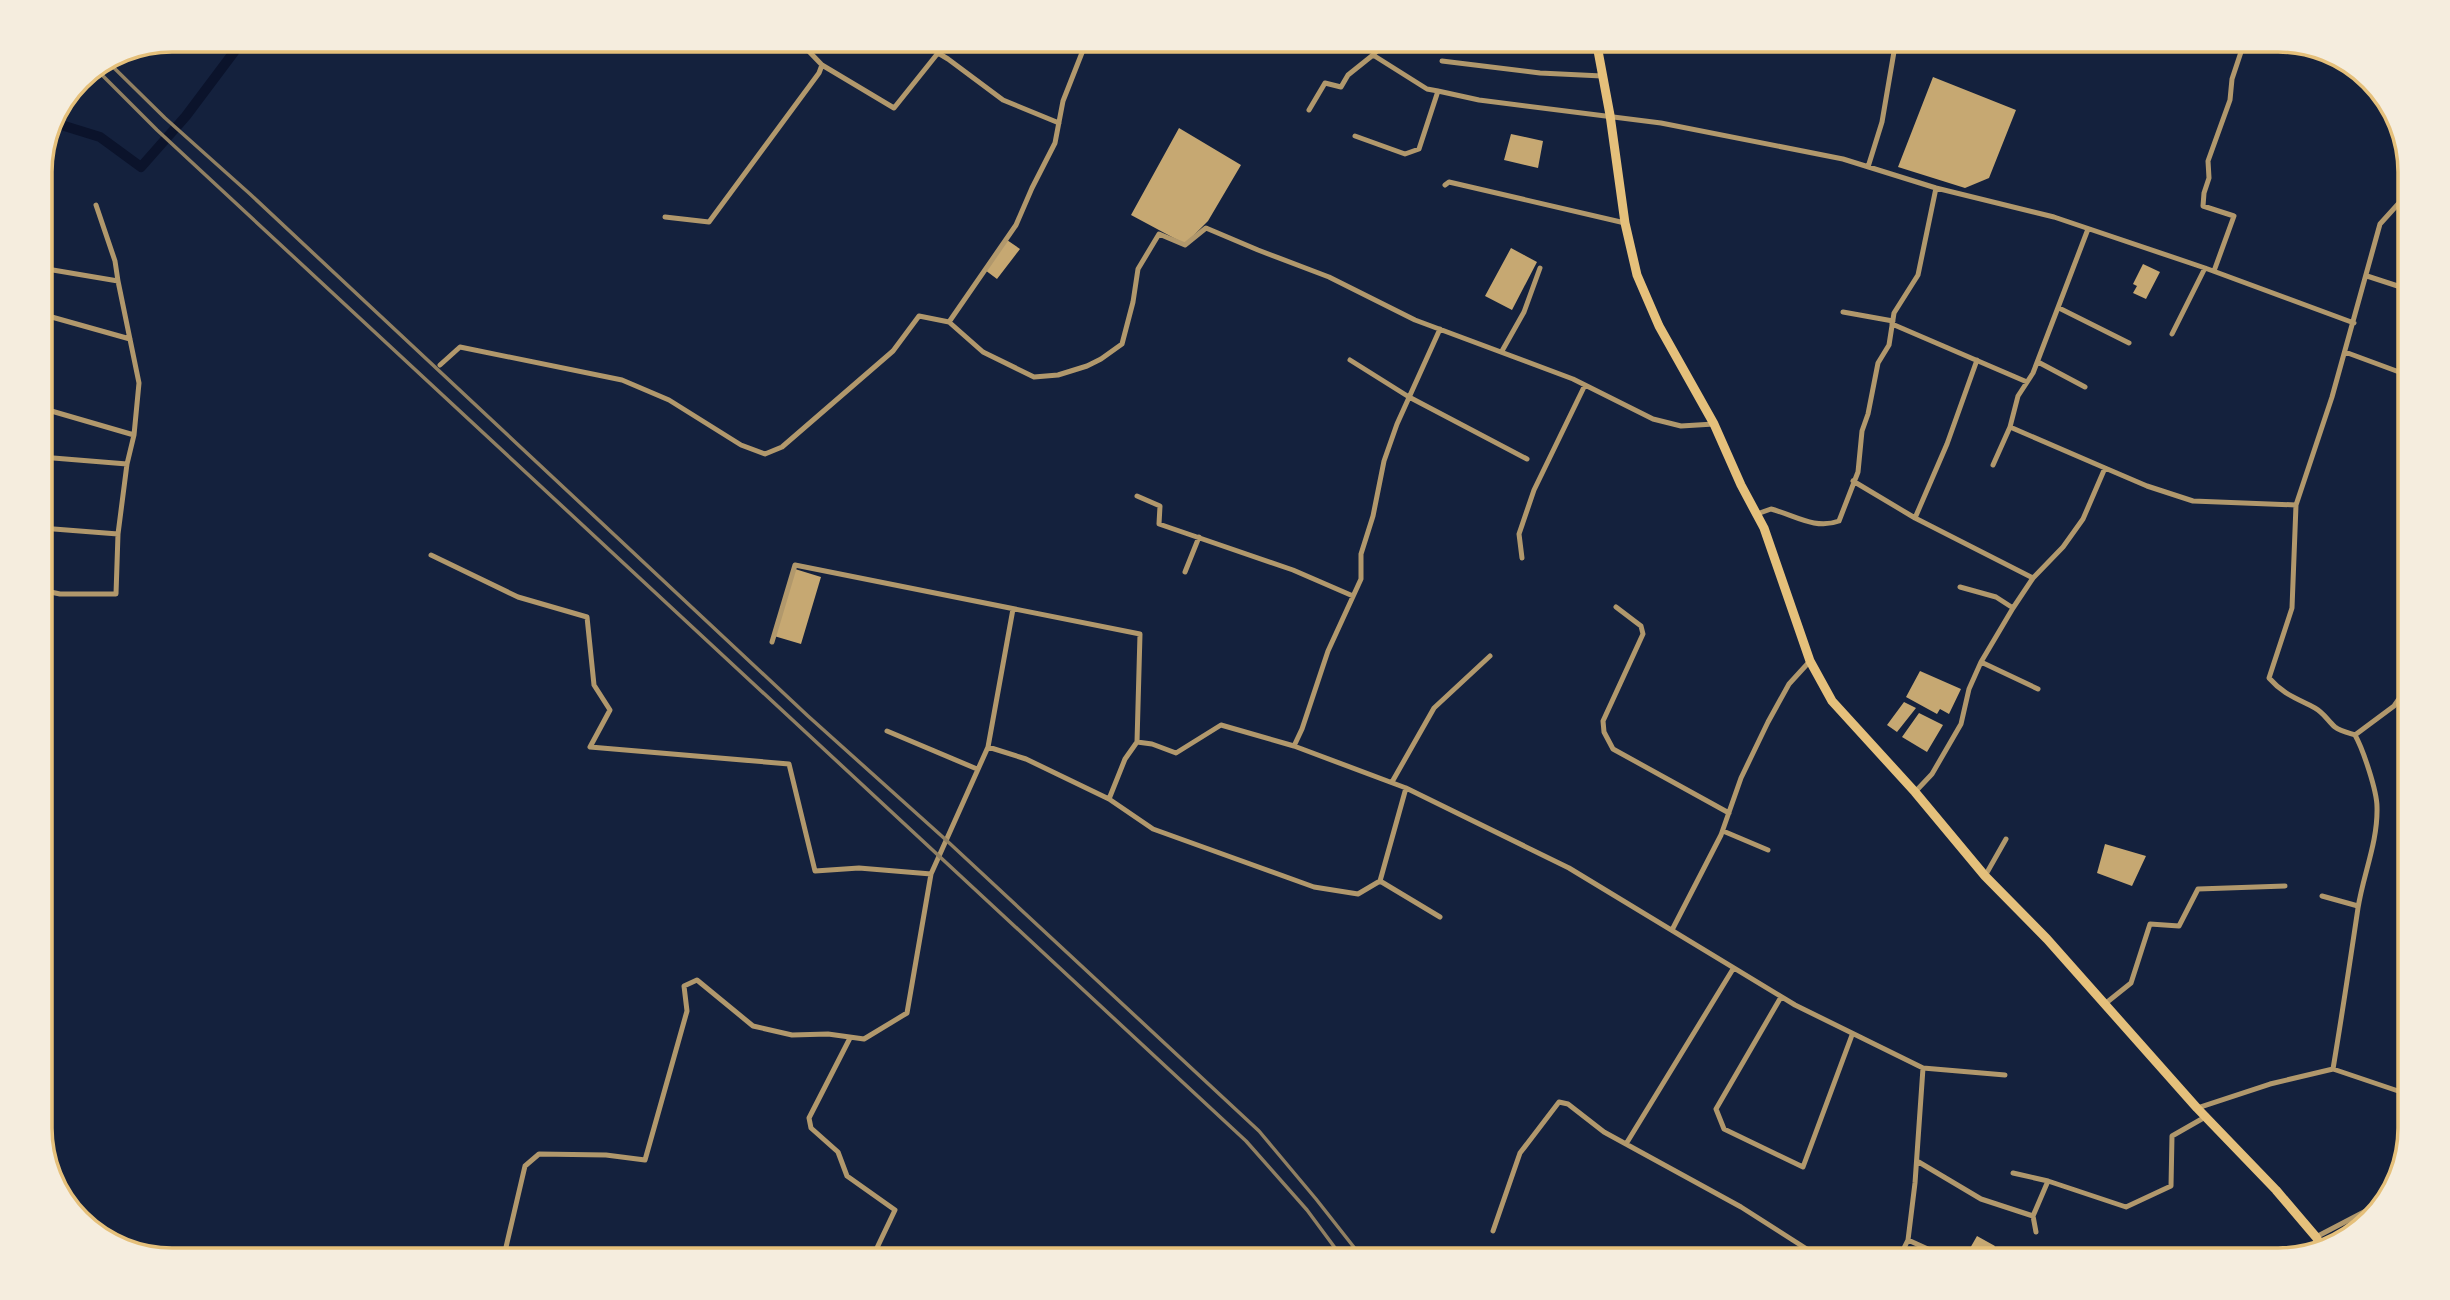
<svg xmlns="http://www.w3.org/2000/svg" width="2450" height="1300" font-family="'Sofia Sans Condensed',sans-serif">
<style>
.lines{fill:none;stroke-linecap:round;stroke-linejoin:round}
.canal{stroke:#0b132b;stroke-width:10}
.building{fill:#c6a872}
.minor{stroke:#b1986c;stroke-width:5}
.trunk{stroke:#e5c07b;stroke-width:9}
.rail{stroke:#918062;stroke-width:3.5}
.rim{fill:none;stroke:#e5c07b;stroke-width:3.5}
</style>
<rect width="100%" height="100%" fill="#14213d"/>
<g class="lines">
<path class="canal" d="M58,124l42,13 41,30 45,-51 57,-76"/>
</g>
<path class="building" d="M1933,77l83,33 -27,68 -24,10 -67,-21z
M1179,128l62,37 -33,56 -23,23 -54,-29z
M1511,134l32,7 -5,27 -34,-8z
M1007,240l13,9 -23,30 -12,-9z
M1511,248l26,14 -25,48 -27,-14z
M2143,264l17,8 -14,27 -13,-6 4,-7 -4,-2z
M795,569l26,8 -20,67 -27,-8z
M1920,671l41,18 -12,25 -9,-5 -3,5 -31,-17z
M1904,702l12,6 -19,24 -10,-7z
M1919,713l24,12 -16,27 -25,-15z
M2105,844l41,12 -14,30 -35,-13z
M1977,1236l18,10 -7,14h-18l-5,-3z"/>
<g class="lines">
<path class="minor" d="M1388,40l-15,15 54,34 11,2 41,9 182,23 182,36 93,29 118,29 151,51 149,55
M1442,61l98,12 62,3
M822,65l72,43 44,-55 10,6 55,41 56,23
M1309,110l16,-27 16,4 7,-12 25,-20
M1355,136l50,18 14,-5 19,-58
M1868,167l14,-45 14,-82
M1445,185l4,-3 176,41
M96,205l19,56 3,20
M665,217l44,5 110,-149 3,-8 -24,-25
M2088,229l-55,144 -15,23 -8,31 95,41
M41,268l77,13 21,102 -5,52 -93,-27
M2214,271l20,-55 -31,-10 1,-13 5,-15 -1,-17 22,-61 2,-21 13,-39
M2367,276l43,14
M2059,308l70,35
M1843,312l50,9
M41,314l89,25
M949,322l34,30 51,25 24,-2 29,-9 14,-7 21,-15 11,-42 5,-33 21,-35 26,11 21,-17 52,22 71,27 86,43 158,59 80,40 28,7 33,-2
M1892,324l135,58
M2172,334l33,-66
M1502,351l22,-39 16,-44
M2345,352l65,24
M1350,360l59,37 118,62
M2038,362l47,25
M440,365l20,-18 162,33 47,20 72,45 24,9 17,-7 111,-96 26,-35 30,6 67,-97 16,-37 23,-45 8,-42 24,-61
M41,457l86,7
M1993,465l17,-38
M1853,481l62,37 32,-74 30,-84
M1137,496l23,10 -1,18 134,46 60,26
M1757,514l14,-5c23,6 44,21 68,12l19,-49 4,-41 6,-17 10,-51 11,-18 5,-32 24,-38 18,-87
M1915,518l118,60
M41,528l77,6 9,-70 7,-29
M431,555l87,42 69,20 7,68 16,25 -20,37 199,17 26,107 44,-3 72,6
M1522,558l-3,-24 15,-44 51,-105
M1185,572l14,-35
M1960,587l36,10 17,11
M41,590l19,4h56l2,-60
M1616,607l25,19 2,8 -40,87 1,11 9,17 116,64
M772,642l23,-77 345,69 -3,108
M1981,662l57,27
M887,731l90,38
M2355,735l39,-29 16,-23
M1294,746l112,42 163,80 226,137 128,63 -8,115 -7,57 -10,20
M988,747l25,-138
M1392,782l42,-74 56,-52
M1915,792l17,-18 29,-50 8,-35 12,-27 32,-54 20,-30 30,-31 20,-28 22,-51 42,18 46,15 103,4 36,-108 48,-173 29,-32
M1109,799l16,-40 12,-17 15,2 24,9 45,-28 73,21 8,-17 26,-78 33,-72v-25l12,-38 11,-55 13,-37 43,-95
M1723,831l45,19
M1985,876l21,-37
M1380,881l60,36
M2322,896l36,10
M1672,930l49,-95 20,-57 27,-56 21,-38 21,-23
M1781,997l-65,112 8,20 79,38 49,-132
M2106,1003l25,-20 19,-59 29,2 19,-37 87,-3
M850,1038l-41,80 2,10 27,24 9,24 48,34 -20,42
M1923,1068l82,7
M2333,1069l77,26
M2197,1108l73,-24 63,-15c9,-54 17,-107 25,-161 5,-33 20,-66 19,-101 0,-16 -14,-58 -22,-72 -6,-2 -15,-4 -20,-8 -7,-6 -11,-14 -20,-19 -19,-10 -31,-13 -46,-30l23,-70 4,-103
M1626,1144l107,-175
M1917,1161l64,38 52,17
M2013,1173l35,8
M1493,1231l27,-78 39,-51 9,2 36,28 137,75 83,53
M2036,1232l-3,-16 15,-35 78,26 45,-21 1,-50 35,-20
M2316,1237l67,-35
M1908,1240l44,20
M503,1260l22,-94 14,-12 67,1 39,5 42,-149 -3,-25 13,-6 56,46 39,9 36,-1 36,5 43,-26 24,-139 57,-127 38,12 83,40 44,30 161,58 44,7 22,-13 26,-93"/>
<path class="trunk" d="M1596,40l14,75 15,108 12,52 22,51 55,98 27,61 23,43 46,133 22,40 83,91 70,84 62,63 150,169 79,82 40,47 6,10"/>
<path class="rail" d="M106,60l59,58 85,76 558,522 137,123 314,292 57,68 48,61
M95,68l62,62 1089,1011 61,69 37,50"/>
</g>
<path d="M0 0H2450V1300H0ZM172 52H2278A120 120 0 0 1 2398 172V1128A120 120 0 0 1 2278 1248H172A120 120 0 0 1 52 1128V172A120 120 0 0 1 172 52Z" fill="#f5edde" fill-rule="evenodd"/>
<path class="rim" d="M172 52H2278A120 120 0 0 1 2398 172V1128A120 120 0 0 1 2278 1248H172A120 120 0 0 1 52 1128V172A120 120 0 0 1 172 52Z"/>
</svg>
